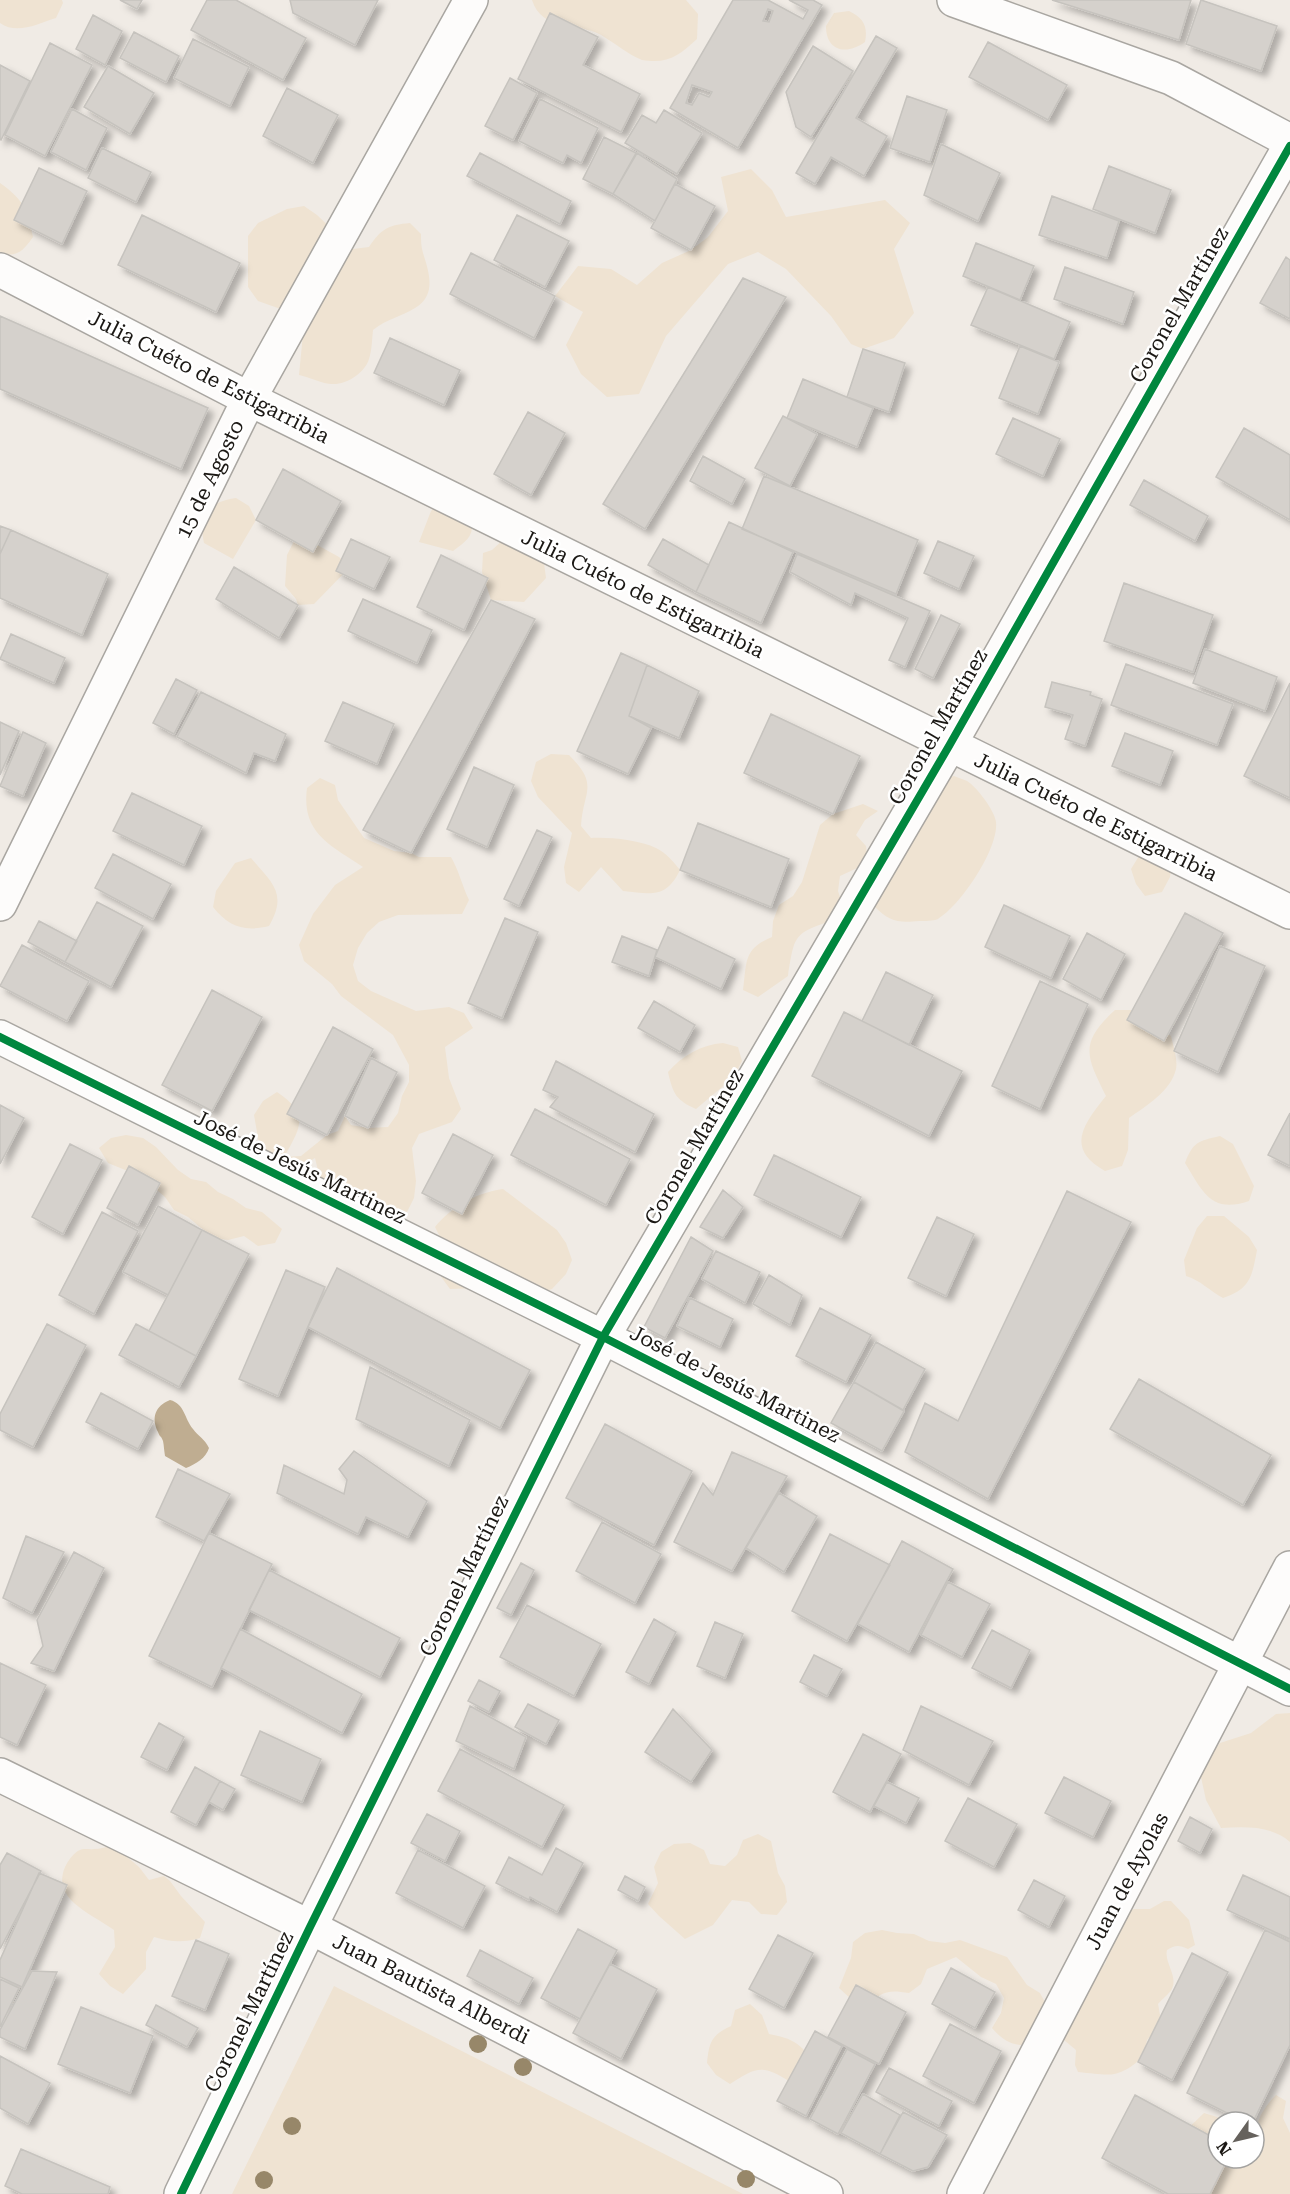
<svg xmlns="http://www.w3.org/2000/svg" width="1290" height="2194" font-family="'Roboto Serif',serif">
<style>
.green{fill:#efe3d2}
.water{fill:#bfad91}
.building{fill:#d5d1cc;stroke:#c6c3be;stroke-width:1.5;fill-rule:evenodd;filter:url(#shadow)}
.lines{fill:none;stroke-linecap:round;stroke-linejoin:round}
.street-casing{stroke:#a9a6a1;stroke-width:36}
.street{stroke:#fdfcfb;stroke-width:33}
.cycleway-casing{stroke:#fff;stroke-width:11}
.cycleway{stroke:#00873e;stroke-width:8}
.tree{fill:#978769}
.labels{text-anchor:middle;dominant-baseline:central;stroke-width:5;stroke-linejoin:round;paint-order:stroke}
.street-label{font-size:21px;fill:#1b1814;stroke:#fff}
</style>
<defs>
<filter id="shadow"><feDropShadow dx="5.5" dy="5.5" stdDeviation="3" flood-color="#0004"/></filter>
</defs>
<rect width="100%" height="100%" fill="#f0ebe5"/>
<path class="green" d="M0,0h62l1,3 -7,15c-19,6 -39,17 -56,5z
M532,0h154l12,14 -1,25c-19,17 -28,25 -55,21 -15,-6 -27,-17 -41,-25 -23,-13 -59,-3 -69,-35z
M849,11c15,7 19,16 16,31 -18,13 -39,10 -39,-16l8,-13z
M751,169l21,21 14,27 99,-17 25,23 -16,26 20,64 -20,25 -31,11 -12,-5 -20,-28 -45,-47 -28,-17 -30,12 -62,72 -27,58 -32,3 -26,-23 -15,-29 17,-33 -28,-16 23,-30 33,3 26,16 25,-22 29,-13 17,-13 20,-26 -7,-34z
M0,183c24,17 27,26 33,54 -9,13 -16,21 -33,16z
M304,206l13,9 36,34 16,-2c12,-18 19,-22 41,-24l11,11c0,6 0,13 2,19 6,19 14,42 -8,55 -14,9 -27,10 -42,22 -1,9 -1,20 -4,29 -4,14 -23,26 -37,25 -9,0 -23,-7 -33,-9l5,-51 -12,-11 -34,-12 -10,-14v-51l10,-13 29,-14z
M236,498l13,8 7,14 -23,39 -29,-16c-6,-28 4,-41 32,-45z
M443,498l28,15c4,21 -1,26 -18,38l-34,-9 12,-31z
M504,539l40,24 2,15 -22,24 -33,-2 -9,-28 1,-19 9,-3z
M294,541h16l29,16 11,10 -36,37 -16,1 -2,-6 -11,-13 2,-31z
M551,754l18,1c31,31 14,35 12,71l10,12c18,-1 49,2 65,10 10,5 17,13 24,22 -14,29 -29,24 -57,21l-22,-24 -22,25 -13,-9 -2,-16 8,-34 -34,-36 -7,-16 5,-19z
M954,776c4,2 9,3 13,5 9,5 28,30 29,41 3,27 -36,84 -58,97 -5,2 -13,2 -19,2 -21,2 -29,1 -45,-15l48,-119z
M320,778l15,7 3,15 26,38 30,13 17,2 8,4h32c8,14 11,28 18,43l-7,14 -64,1 -19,7 -12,11 -9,15 -5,17 5,16 13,10 45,20 33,-4 15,6 9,15 -28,19 4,31 12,31 -9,13 -33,12 -7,14 4,33 -2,17 -7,14 -12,9 -71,-26 -9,-37 -22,13 -33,-22 -6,-34 9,-14 14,-9c33,22 24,35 7,65l17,-1 26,-21 11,-4 7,-15 6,9 17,3 20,-1 10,-14 4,-17 7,-14v-17l-16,-30 -52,-39 -9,-12 -28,-23 -5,-16 14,-31 22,-29 28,-18c-33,-22 -62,-34 -56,-79z
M863,804l15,7 -13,9 -9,15 10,11 2,17 -28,13 -2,15 5,15 -7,13c-42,15 -41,13 -48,57l-30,21 -15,-7c4,-28 0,-41 29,-53l1,-16 6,-16 14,-9 9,-14 18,-57 13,-11z
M1139,856l33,5 -2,16 -8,15 -17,4 -9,-12 -5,-15z
M251,858c21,25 37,35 18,68 -25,6 -40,1 -56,-19l3,-16 19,-28z
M1115,1010h16l12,10 28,16c2,9 7,24 5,33 -5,22 -30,37 -47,49l-1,32 -6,16 -17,5c-40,-23 -22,-46 1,-75 -20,-40 -27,-53 9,-86z
M723,1043l15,4 4,14 -8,16 -38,32c-20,-9 -23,-15 -28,-37 15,-17 33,-27 55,-29z
M126,1135l17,3 13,9 22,23 13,9 15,3 12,10 15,7 13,9 16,4 20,17 -7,14 -17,3 -14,-10 -16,4 -15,-2 -25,-21 -14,-7 -9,-13 -25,-21 -32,-13 -9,-15 12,-10z
M1220,1136l13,8 21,42 -5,15c-38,13 -46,-9 -64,-38 8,-21 13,-22 35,-27z
M503,1189l54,41 9,13 6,17 -6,14 -14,15 -16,5 -33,-7 -53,2 -11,-15 2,-35 -6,-12c16,-20 43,-35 68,-38z
M1207,1216h17l25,21 8,13c-5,27 -7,39 -34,48 -13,-7 -23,-18 -37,-22l-2,-16 13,-32z
M1290,1713v129c-19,-17 -46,-15 -69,-14l-15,-28 -7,-32 21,-25 31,-10 25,-19z
M758,1834l13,7 7,32 7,13 2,16 -10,13 -16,-1 -12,-12 -17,-2 -19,25 -28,14 -26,-23 -11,-12 10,-21 -4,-16 7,-15 13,-8 16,-1 14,7 6,14 15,2 12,-11 6,-15z
M113,1845l26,22 10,13 15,-4 6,5 11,15 24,26 -5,16c-17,5 -29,4 -46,-1l-8,15v17l-23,25 -13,-8 -11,-12 16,-27 -1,-17c-21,-16 -63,-30 -49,-63 3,-6 9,-15 15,-17 4,-2 10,0 14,-1 6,0 13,-2 19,-4z
M1164,1901h7l18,19 6,25 -7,4c-9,-4 -13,-4 -21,1 -3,13 11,25 5,39 -3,5 -10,10 -14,15l3,16 -2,7 -12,13 -3,16c-27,24 -33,19 -66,16l-3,-7 1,-15 -12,-10v-8l28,-58 13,-10 5,-15 17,-36 7,-4h16z
M882,1930l15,3 17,1 15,7 16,2 15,-3 47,17 20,28 13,8 15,28 -20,26c-21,-2 -29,-3 -43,-19l9,-15 3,-15 -8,-14 -15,-7 -25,-20 -29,12 -6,15 -12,9c-22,-4 -28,-1 -44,14l-14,-8 -12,-11 12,-30 2,-16 12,-9z
M334,1986l409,208h-511z
M750,2004l12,11 7,19c20,4 29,7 42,24l-22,23c-27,-17 -33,-14 -59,3l-14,-9 -9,-12c2,-20 4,-28 24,-37l4,-16z
M1276,2095l10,6 -3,17 7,15v61h-92l19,-10 -35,-33 -1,-16 23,-22 26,8 -12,1v36h36c0,-27 2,-43 22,-63z"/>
<path class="water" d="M170,1400c15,4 14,18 23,29 5,7 12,10 16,19 -3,10 -13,16 -23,20l-21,-12c-1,-6 -1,-10 -2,-15 -2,-6 -3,-3 -5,-9 -7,-14 -3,-26 12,-32z"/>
<path class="building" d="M120,0h22l-5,9z
M207,0h29l70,38 -23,42 -92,-50z
M290,0h88l-23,45 -62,-32z
M733,0h35l35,19 5,-9 -19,-10h24l9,5 -84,143 -68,-40zM768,9l5,2 -4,11 -6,-1zM692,85l20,7 -3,5 -10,-4 -7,12 -6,-2z
M1052,0h139l-12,40z
M1201,0l76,26 -16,45 -75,-27z
M550,13l48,24 -15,28 57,29 -19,38 -103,-53z
M93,15l29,16 -17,34 -29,-16z
M134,32l45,24 -13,26 -46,-24z
M876,36l21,12 -41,70 31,18 -23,40 -33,-19 -16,27 -19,-11z
M193,39l56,28 -19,39 -56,-28z
M988,42l79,43 -19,35 -79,-43z
M50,43l42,22 -47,91 -40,-21z
M813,46l40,25 -42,66 -15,-10 -10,-35z
M0,65l30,16 -29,59 -1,-1z
M108,66l46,27 -24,41 -46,-27z
M510,78l27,15 -24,47 -28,-14z
M287,88l51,27 -25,48 -50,-27z
M907,96l40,14 -17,52 -40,-14z
M540,99l58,29 -17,35 -14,-8 -4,8 -44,-22z
M72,109l35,19 -21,42 -35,-18z
M664,110l38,23 -25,41 -52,-31 17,-28 14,8z
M604,137l32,16 -23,41 -30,-15z
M941,144l59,29 -22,48 -54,-26z
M102,148l49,24 -15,30 -48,-24z
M480,153l91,48 -11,23 -93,-48z
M637,153l40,26 -22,42 -42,-27z
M1109,166l62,24 -16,43 -62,-24z
M39,168l48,23 -25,53 -48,-24z
M675,184l40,22 -24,44 -40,-22z
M1052,196l67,25 -12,37 -68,-23z
M142,215l98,48 -24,49 -98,-47z
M517,215l52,26 -24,46 -51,-27z
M976,243l58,23 -14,34 -57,-24z
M471,253l84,43 -21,42 -84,-44z
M1286,257l4,3v59l-30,-16z
M1065,267l69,25 -11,32 -69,-25z
M743,278l43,19 -141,232 -42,-25z
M988,287l82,35 -16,37 -83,-34z
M0,316l208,92 -27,61 -181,-80z
M390,338l70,32 -16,35 -70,-32z
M1020,346l39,16 -21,52 -39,-16z
M863,349l42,14 -16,49 -42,-15z
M803,379l70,29 -16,39 -70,-29z
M528,412l37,21 -34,62 -37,-21z
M783,416l34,18 -27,52 -35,-18z
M1013,418l47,21 -17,37 -47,-22z
M1244,428l46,27v65l-74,-43z
M703,456l42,23 -13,25 -42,-23z
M283,469l58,32 -28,51 -57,-32z
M764,476l154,64 -22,54 -154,-65z
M1144,480l64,36 -13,25 -65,-36z
M729,522l64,30 -32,71 -65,-31z
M0,526l11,4 -11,24z
M11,530l97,44 -26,61 -82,-37v-44z
M351,539l39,18 -16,32 -38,-18z
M663,539l46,26 -13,27 -48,-27z
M938,541l36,15 -15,33 -35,-16z
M797,554l133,57 -25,56 -16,-7 19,-42 -53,-25 -4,12 -61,-33z
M441,555l47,23 -24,52 -47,-23z
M234,567l64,38 -19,33 -63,-39z
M1124,583l89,32 -20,57 -89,-31z
M363,599l69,31 -15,33 -69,-32z
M491,600l44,19 -124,234 -48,-23z
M941,615l19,9 -27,54 -18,-9z
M11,634l54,24 -11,25 -54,-24z
M1205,649l72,28 -12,34 -72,-28z
M621,653l26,12 -18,51 22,12 -23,46 -51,-23z
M1126,664l107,40 -16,41 -106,-40z
M647,665l52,26 -20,47 -50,-22z
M176,679l21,11 -23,44 -21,-11z
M1052,682l39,10 -1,3 12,4 -17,47 -20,-7 8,-24 -28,-8z
M1290,683v115l-46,-22z
M201,692l85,42 -11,27 -21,-8 -8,20 -69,-36z
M343,702l51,22 -17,40 -52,-23z
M771,714l89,42 -27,58 -89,-41z
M0,722l19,9 -19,44z
M23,732l23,11 -23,53 -23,-10z
M1125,733l48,18 -13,34 -48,-19z
M474,767l40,18 -27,62 -40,-18z
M132,793l70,33 -18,39 -71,-34z
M698,823l91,36 -18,48 -91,-37z
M537,830l15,7 -33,69 -15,-7z
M113,854l58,30 -18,35 -58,-31z
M97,902l46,24 -32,61 -46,-25z
M1004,905l66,31 -19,42 -66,-31z
M1185,913l38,20 -59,108 -37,-21z
M505,918l33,14 -36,86 -34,-15z
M39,921l38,20 -12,21 -37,-20z
M668,927l67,32 -14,30 -66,-32z
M1087,933l38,21 -24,46 -38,-21z
M622,936l35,14 -8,26 -37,-14z
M22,945l67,36 -22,40 -67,-35z
M1220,946l45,20 -47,106 -44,-21z
M886,972l47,23 -24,50 -47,-24z
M1040,981l48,23 -48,105 -48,-23z
M212,990l50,27 -50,94 -50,-26z
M654,1001l41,24 -15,27 -42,-24z
M844,1012l118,59 -33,65 -117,-60z
M333,1027l40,22 -46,86 -40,-21z
M371,1058l26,14 -29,56 -23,-12z
M556,1061l98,53 -19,38 -85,-45 8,-10 -15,-7z
M0,1105l24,13 -24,46z
M535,1109l95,50 -24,46 -95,-50z
M1290,1113v53l-22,-11z
M453,1134l40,21 -31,59 -40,-21z
M70,1144l32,16 -39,74 -31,-17z
M774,1155l87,42 -20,40 -87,-42z
M129,1166l31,17 -22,42 -31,-17z
M723,1190l20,17 -20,31 -23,-11z
M1067,1191l64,31 -143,277 -83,-47 20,-49 33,18z
M158,1206l44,24 -34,65 -45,-23z
M102,1212l36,19 -44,83 -35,-19z
M937,1217l37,17 -28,62 -38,-18z
M202,1230l47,24 -53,102 -47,-25z
M691,1237l22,14 -48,87 -21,-11z
M716,1251l44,21 -15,31 -43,-24z
M337,1268l193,102 -30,58 -192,-101z
M286,1270l39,17 -47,109 -39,-17z
M769,1275l33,20 -12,30 -37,-21z
M690,1298l43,21 -13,28 -43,-21z
M820,1308l51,27 -25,47 -50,-26z
M47,1324l39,21 -53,102 -33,-17v-16z
M136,1324l60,32 -17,31 -60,-32z
M876,1342l49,27 -22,41 -49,-28z
M370,1367l100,53 -21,46 -93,-47z
M1139,1379l132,76 -28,50 -133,-76z
M854,1382l50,29 -22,40 -51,-28z
M101,1393l52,28 -15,28 -52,-27z
M605,1424l87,47 -38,74 -88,-47z
M354,1451l73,50 -19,36 -42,-20 -8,17 -81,-41 7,-28 60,29 3,-14 -8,-11z
M732,1452l55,24 -55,95 -58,-29 29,-59 10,12z
M178,1469l52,25 -26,47 -48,-24z
M779,1493l38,23 -33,56 -38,-24z
M602,1522l59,32 -26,49 -59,-32z
M209,1533l63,31 -60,123 -63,-31z
M830,1534l60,31 -43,76 -55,-30z
M26,1536l38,16 -32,61 -29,-15z
M902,1541l51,28 -44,83 -51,-28z
M74,1552l30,16 -50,103 -23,-8 12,-17 -6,-26z
M521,1563l13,7 -23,45 -14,-7z
M269,1570l131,68 -20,39 -131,-67z
M948,1582l42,22 -28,53 -41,-22z
M527,1605l74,39 -27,52 -74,-39z
M654,1619l22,13 -27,52 -23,-12z
M715,1622l28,12 -18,44 -28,-12z
M240,1629l122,65 -20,39 -121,-65z
M992,1630l38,20 -19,38 -39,-20z
M814,1655l28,14 -15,27 -27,-14z
M0,1663l46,22 -29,60 -17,-8z
M479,1680l21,11 -11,21 -21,-11z
M528,1704l31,16 -13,24 -31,-17z
M470,1706l56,31 -12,32 -58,-28z
M921,1706l72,35 -24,44 -66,-35z
M673,1709l39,41 -21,32 -46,-30z
M159,1723l25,14 -17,33 -26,-13z
M260,1731l61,28 -19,43 -61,-27z
M863,1734l38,20 -31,58 -37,-20z
M460,1749l104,56 -22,42 -104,-56z
M195,1767l25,14 -24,44 -25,-13z
M1064,1777l47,24 -18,36 -48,-24z
M220,1781l15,8 -12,21 -14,-8z
M887,1782l32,16 -13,25 -32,-17z
M968,1798l49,26 -23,43 -49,-26z
M427,1814l33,17 -15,30 -34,-18z
M1190,1817l22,12 -12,24 -22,-12z
M556,1848l27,15 -26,49 -27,-15 -1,3 -33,-17 13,-26 33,18z
M418,1850l67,36 -22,42 -67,-35z
M7,1853l34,18 -41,78v-84z
M39,1873l28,12 -45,102 -22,-10v-17z
M1243,1875l47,22v42l-63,-29z
M625,1876l20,11 -7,14 -20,-11z
M1034,1880l31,16 -16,31 -31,-17z
M578,1929l39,21 -37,69 -39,-21z
M1265,1930l25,12v103l-37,77h-8l-58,-29z
M778,1935l35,18 -29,55 -35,-19z
M196,1940l33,14 -24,56 -33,-14z
M480,1950l53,28 -14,26 -52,-28z
M1192,1953l36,19 -56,108 -34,-18z
M610,1964l47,25 -36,70 -48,-26z
M951,1968l44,24 -20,36 -43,-24z
M32,1971l25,1 -32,77 -25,-12v-7z
M0,1979l19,9 -19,39z
M856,1985l50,27 -27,52 -51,-27z
M156,2005l42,23 -11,19 -41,-22z
M81,2007l72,29 -23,57 -72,-29z
M950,2024l51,27 -27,52 -51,-27z
M815,2031l27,15 -36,70 -29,-15z
M847,2049l28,15 -37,70 -28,-15z
M0,2056l50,27 -22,41 -28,-16z
M889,2068l63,33 -13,25 -63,-34z
M863,2094l37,21 -20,39 -39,-21z
M1135,2095l83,45v18h10l-18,36h-42l-66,-36z
M903,2112l44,23 -19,32 -15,4 -33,-17z
M21,2149l89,38 -2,7h-86l-17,-8z"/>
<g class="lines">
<defs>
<path id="street" d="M954,0l217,78 119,63
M0,270l249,129 1041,513
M0,904l249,-505 222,-399
M0,1037l603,300 687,352
M0,1775l310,152 516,267
M181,2194l129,-267 293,-590 346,-591 341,-600
M964,2194l326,-626"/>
</defs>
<use href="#street" class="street-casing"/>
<use href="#street" class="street"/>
<defs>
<path id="cycleway" d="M0,1037l603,300 687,352
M181,2194l129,-267 293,-590 346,-591 341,-600"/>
</defs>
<use href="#cycleway" class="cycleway-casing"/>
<use href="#cycleway" class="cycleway"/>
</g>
<g class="tree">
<circle cx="478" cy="2044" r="9"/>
<circle cx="523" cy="2067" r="9"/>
<circle cx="292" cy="2126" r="9"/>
<circle cx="746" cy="2179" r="9"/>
<circle cx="264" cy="2180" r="9"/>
</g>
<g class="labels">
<g class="street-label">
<text transform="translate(1179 305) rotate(-60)">Coronel Martínez</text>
<text transform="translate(209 377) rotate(27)">Julia Cuéto de Estigarribia</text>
<text transform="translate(210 479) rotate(-64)">15 de Agosto</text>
<text transform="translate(643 594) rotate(26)">Julia Cuéto de Estigarribia</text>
<text transform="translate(938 727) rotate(-60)">Coronel Martínez</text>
<text transform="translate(1096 817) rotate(26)">Julia Cuéto de Estigarribia</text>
<text transform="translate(694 1147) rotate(-60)">Coronel Martínez</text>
<text transform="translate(300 1167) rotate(26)">José de Jesús Martinez</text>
<text transform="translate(735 1384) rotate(27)">José de Jesús Martinez</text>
<text transform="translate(464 1576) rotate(-64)">Coronel Martínez</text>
<text transform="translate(1127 1881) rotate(-62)">Juan de Ayolas</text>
<text transform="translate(431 1989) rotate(27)">Juan Bautista Alberdi</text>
<text transform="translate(249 2012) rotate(-64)">Coronel Martínez</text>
</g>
</g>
<g transform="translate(1236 2140) rotate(236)"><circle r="28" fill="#ffffff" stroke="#a4a3a1" stroke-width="1.5"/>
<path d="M0-4.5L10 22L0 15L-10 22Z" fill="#66625d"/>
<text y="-9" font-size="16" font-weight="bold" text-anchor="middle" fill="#1b1814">N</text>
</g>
</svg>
